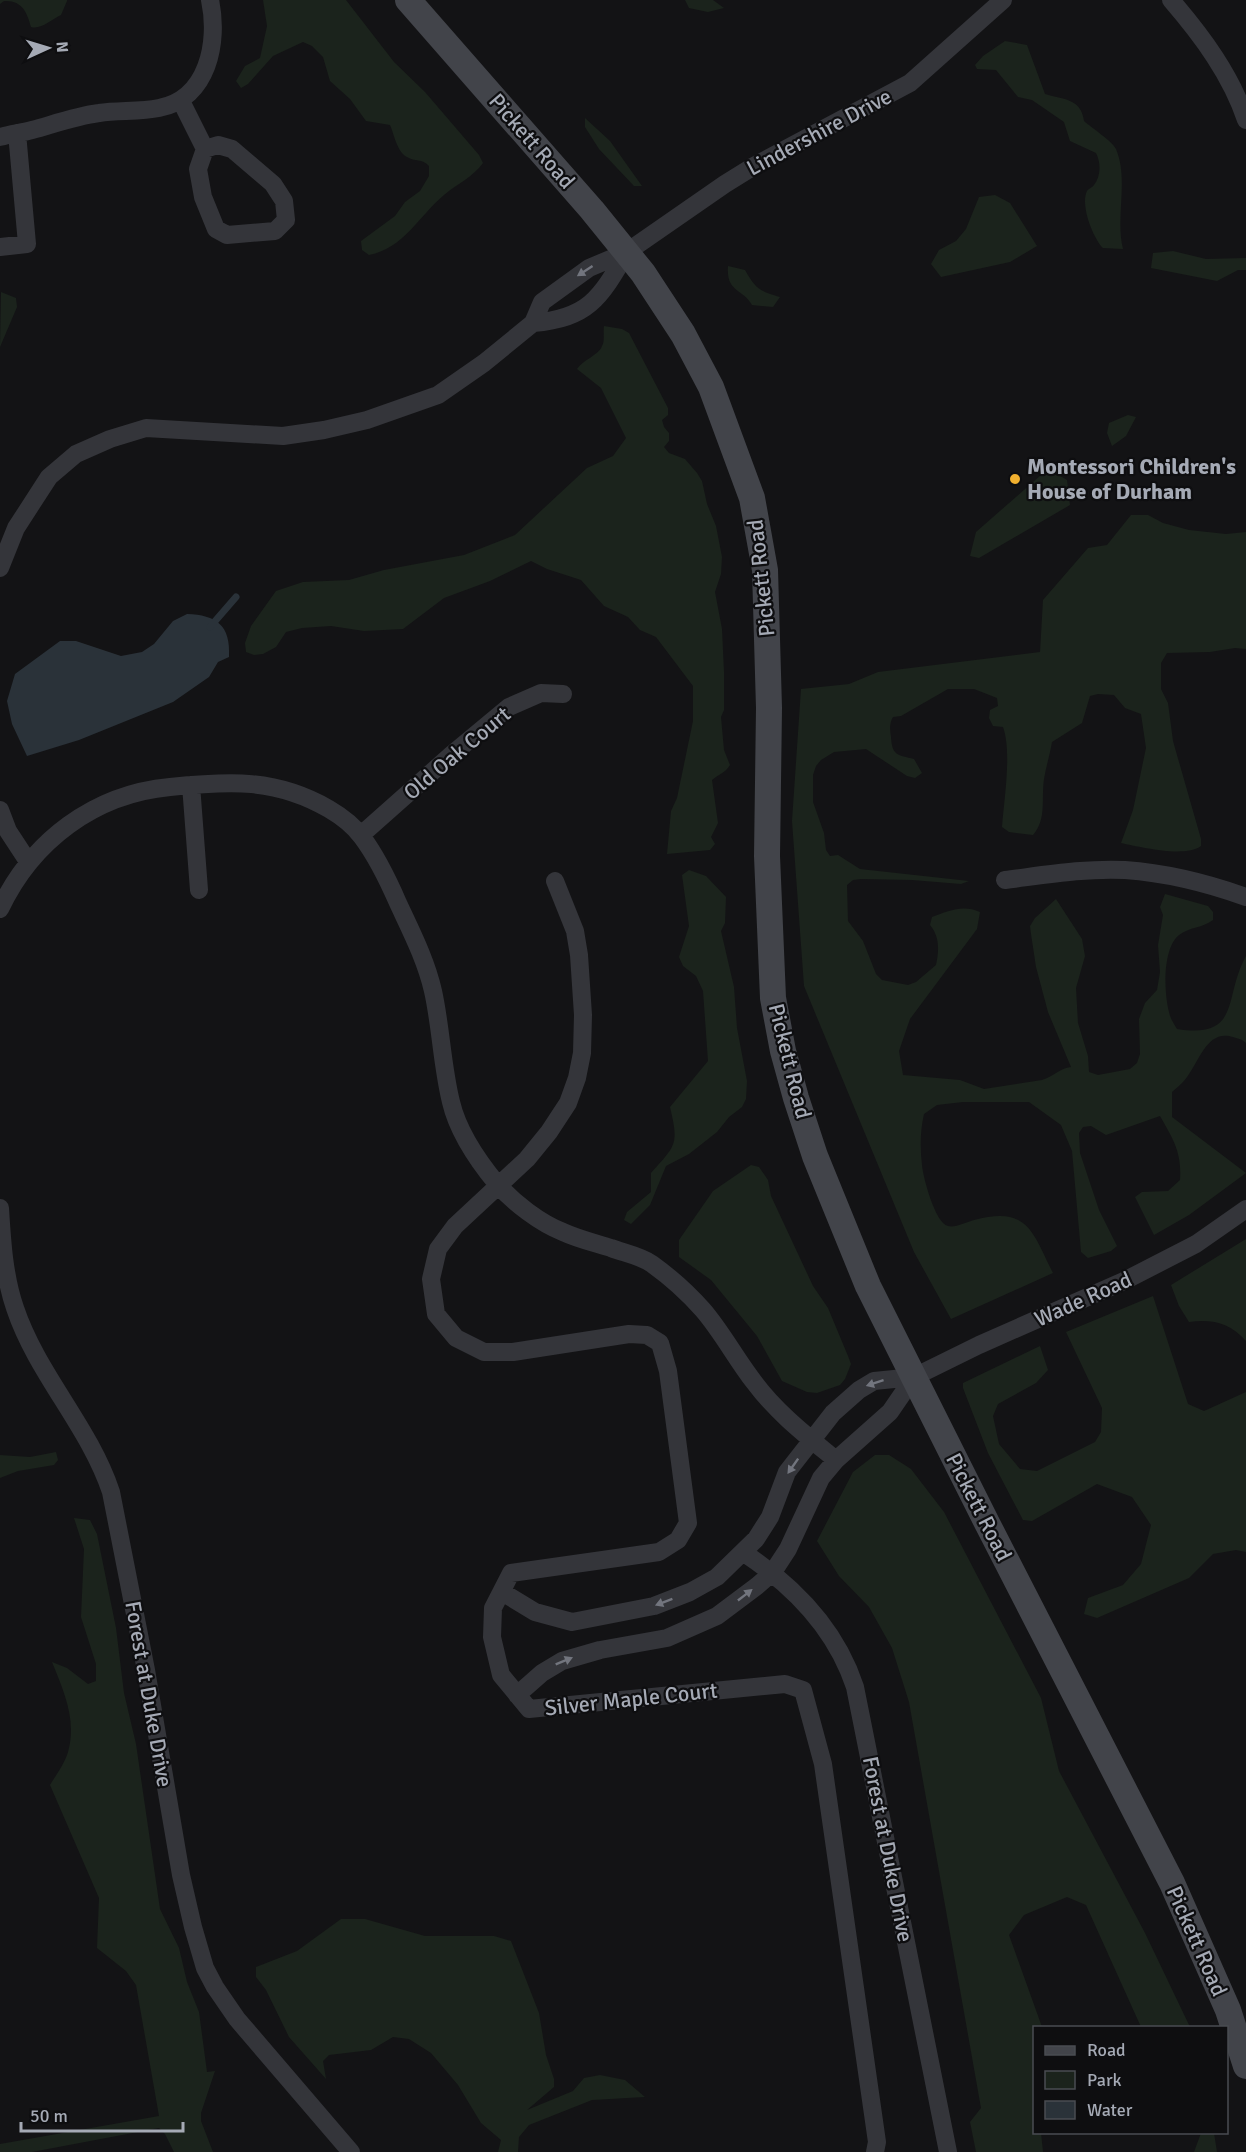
<svg xmlns="http://www.w3.org/2000/svg" width="1246" height="2152" font-family="Signika,sans-serif">
<style>
.green{fill:#1b231c}
.water{fill:#2a3239}
.lines{fill:none;stroke-linecap:round;stroke-linejoin:round}
.stream{stroke:#2a3239;stroke-width:7}
.street{stroke:#34353a;stroke-width:18}
.secondary{stroke:#42444a;stroke-width:26}
.oneway{fill:#72757e}
.poi-dot{fill:#f1b02f;stroke:#0e0e10;stroke-width:2}
.labels{text-anchor:middle;dominant-baseline:central;stroke-width:4.5;stroke-linejoin:round;paint-order:stroke}
.street-label{font-size:22px;fill:#a5aab5;stroke:#0e0e10}
.poi-label{font-size:22px;font-weight:bold;fill:#a5aab5;stroke:#0e0e10;text-anchor:start}
</style>
<rect width="100%" height="100%" fill="#131315"/>
<path class="green" d="M0,0h67v1l-6,14c-9,4 -20,15 -30,12 -4,-15 -9,-27 -27,-26l-4,3z
M263,0h83l48,62 31,30 54,63 4,8c-10,14 -26,21 -39,32 -26,22 -40,53 -75,60l-7,-5 -1,-9 34,-25 10,-14 15,-11 9,-15v-10c-7,-8 -14,-4 -22,-9 -10,-5 -13,-23 -17,-32l-24,-4 -16,-22 -20,-18 -7,-24 -11,-11 -9,-4 -30,14 -25,28 -7,4 -5,-7 9,-15 15,-8 7,-32z
M685,0h28l11,8 -16,4 -19,-4z
M1005,41l22,4 18,49c19,6 36,4 39,27 8,7 28,20 32,28 13,31 -1,68 7,100l-20,-1c-10,-10 -23,-43 -16,-57 1,-2 6,-4 7,-6 7,-9 7,-22 2,-32l-26,-12 -6,-19 -32,-22 -14,-3 -22,-27 -19,-1 -2,-4 8,-9z
M585,118l25,23 32,45h-8l-35,-37 -14,-22z
M995,195l15,8 27,43 -27,16 -69,15 -10,-13 8,-14 17,-9 10,-12 13,-32z
M1173,251l33,8 40,-1v12h-8l-21,11 -66,-13 2,-15z
M728,266l17,4c11,19 14,21 35,27l-7,10 -21,-2c-9,-17 -26,-12 -24,-39z
M1,292l15,6 1,9 -17,40z
M604,326l18,3 7,4 39,75v7l-6,5 2,7 5,6v8l-5,6 5,6 16,6 12,14 5,8 5,23 9,22 6,31 -1,17 -6,18 7,37 2,43v38l-3,7 3,33 6,15c-5,8 -11,9 -18,15l6,43 -7,14 4,7 -5,6 -43,4 4,-43 6,-13 16,-77v-35l-37,-49 -16,-7 -12,-13 -24,-11 -23,-26 -34,-11 -16,-8 -41,20 -46,17 -41,31 -39,2 -33,-5 -29,2 -16,4 -10,15 -13,7 -9,1 -8,-3 -1,-9 6,-17 25,-35 27,-9 46,-2 35,-10 80,-15 51,-20 72,-67 26,-12 13,-18 -25,-50 -24,-19c7,-10 22,-14 25,-23 3,-5 1,-14 2,-20z
M1128,415l8,2 -10,19 -14,10 -5,-13 2,-10z
M1057,474l10,6 3,25 -91,53 -9,-2 6,-24 65,-57z
M1131,515h17l15,8 26,7 37,4 20,-2v117l-11,-1 -25,4 -43,1 -6,10v26l7,14 5,38 28,98v7c-16,12 -61,1 -80,-3l12,-33 13,-62 -5,-34 -16,-6 -11,-13 -16,-1 -8,2 -8,27 -30,19c-2,12 -6,25 -8,37 -3,20 3,40 -11,56l-24,-3 -7,-5c2,-27 10,-75 1,-100l-10,-1 -4,-8 1,-8 8,-4 -1,-8 -23,-9h-26l-47,27 -8,1c-4,7 -3,13 -2,20 1,19 7,18 23,22l8,14 -7,5 -8,-2 -41,-27 -32,3 -13,8 -5,6 -3,9v27l11,31 2,17 4,6 8,-1 22,14 109,12 -8,3 -49,-4 -51,-1 -8,1 -6,5 1,36 15,20 13,33 6,6 26,5 8,-3 20,-17c3,-14 4,-28 -6,-40l2,-8c16,-6 31,-13 48,-5l-3,17 -67,90 -11,32 4,24 57,5 24,9 58,-9c11,-3 18,-12 29,-13l-23,-55 -12,-45 -5,-33 -1,-8 5,-8 21,-19 26,40 3,17 -9,32 2,35 10,33 1,16 9,3 32,-6 7,-6 3,-9 -1,-35 6,-16 12,-13 3,-18 -2,-27 5,-30 -3,-8 5,-13 43,12 5,6v8c-10,8 -24,7 -34,15 -17,14 -15,58 -10,77 1,6 5,12 8,17 65,10 46,-32 69,-73v87c-4,-4 -7,-4 -13,-6 -25,-8 -33,22 -44,37 -4,7 -11,13 -17,18v25l74,56 -57,42 -35,20 -19,-38 7,-5 26,-1 12,-11c2,-28 -7,-41 -20,-64l-54,19 -15,-9 -8,1 -4,6 1,20 19,57 18,36 -6,5 -23,7 -7,-6 -9,-101 -11,-26 -32,-23h-66l-26,3 -13,9c-4,17 -4,34 -2,51 1,12 13,58 26,61 7,2 19,-4 26,-6 54,-14 58,11 79,53l-102,46 -37,-67 -110,-266 -12,-165 9,-132 48,-5 29,-12 162,-20 3,-52 45,-52 19,-3z
M689,870l17,6 20,21 -1,26 -4,8 13,56 3,41 10,53 -1,18 -4,8 -13,10 -12,15 -28,22 -23,12 -16,39 -19,19 -7,-4 3,-8 24,-20v-19c25,-28 28,-28 19,-66l38,-46 -5,-70 -7,-15 -13,-10 -4,-9 10,-31 -7,-51z
M751,1165l8,2 9,13 3,16 42,90 15,22 20,48 3,8 -6,15 -5,6 -23,8 -10,-1 -25,-11 -25,-45 -46,-56 -32,-23v-17l34,-49z
M1246,1239v102c-16,-18 -33,-22 -57,-19l-10,-16 -8,-21z
M1153,1296l35,108 16,7 42,-19v160l-10,-2 -23,4 -24,24 -92,40 -13,-4 4,-16 35,-13 18,-21 10,-39 -19,-28 -35,-13 -65,37 -9,-1 -35,-67 -25,-65v-5l77,-37 8,24 -12,13 -38,21 -5,12 6,28 21,25 17,2 58,-29 6,-10 1,-24 -36,-76z
M56,1452l2,8 -4,5 -36,6 -18,7v-23l30,2z
M875,1455h14l22,14 33,43 97,186 18,73 86,162 45,94h-49l-55,-122 -19,-8 -43,18 -15,20 33,92 -8,1v104l7,1 2,19h-67l-6,-30 11,-14 -72,-406 -17,-54 -23,-41 -30,-31 -22,-35 36,-69z
M74,1518l16,2 7,14 19,94 8,65 12,51 24,165 19,39 8,34 12,30 8,60 8,-1 -14,42v8l12,31h-39l-9,-18 -6,-6 -127,24h-32v-8l159,-28 -23,-131 -10,-14 -29,-23 2,-50 -49,-113c6,-10 15,-22 18,-33 9,-32 -4,-60 -16,-90l15,6 21,16 8,-3v-17l-15,-47 3,-68z
M341,1919h24l60,17h69l17,5 28,72 7,42 8,24v8l-27,23 46,-19 11,-13 16,-3 25,5 20,17 -53,3 -63,25 -10,12 -1,15h-20l3,-12 -20,-17 -23,-38 -27,-32 -22,-14 -16,-2 -22,13 -42,5 -6,6 3,18 -37,-42 -23,-47 -10,-13v-10l41,-16z
M1201,2133h13l3,19h-23z"/>
<path class="water" d="M187,614c29,1 44,11 42,43l-11,5 -9,15 -36,25 -94,38 -52,16 -15,-32 -5,-23 8,-27 45,-33h16l45,15 21,-4 12,-8 19,-23z"/>
<g class="lines">
<path class="stream" d="M210,627l26,-30"/>
<path class="street" d="M1171,0c31,36 60,75 75,120
M181,101l24,48 -7,20 5,28 13,32 11,6 48,-4 11,-11 -2,-19 -11,-17 -41,-35 -14,-4 -13,4
M0,137c10,-3 21,-4 32,-7 22,-6 44,-14 67,-17 19,-3 40,-1 60,-5 49,-9 60,-66 51,-108
M0,247l27,-3 -10,-111
M533,323c56,-5 67,-25 94,-71
M0,568l16,-40 33,-51 27,-23 34,-15 36,-11 137,8 41,-6 43,-10 71,-25 46,-32 49,-40 9,-21 47,-34 38,-16 98,-68 29,-18 156,-83 93,-83
M191,785l8,105
M0,810l8,21 21,32
M361,835l89,-79 59,-49 32,-14 22,1
M1005,880c40,-5 80,-12 120,-10 42,3 82,13 121,27
M555,881l20,50 4,24 4,60 -1,38 -5,25 -9,25 -19,29 -22,27 -72,67 -17,23 -7,30 5,35 20,24 28,14h29l116,-18 18,1 13,8 8,28 20,152 -10,17 -19,12 -148,21 -18,35 -1,29 9,38 28,34 256,-25 18,6 20,74 54,378 -2,10
M0,909c32,-68 94,-115 170,-122 59,-6 106,-9 159,22 12,7 24,16 33,28 15,20 26,43 36,66 13,28 28,57 35,88 8,36 9,75 18,111 7,30 27,59 46,82 17,19 43,39 66,48 15,7 32,11 48,16 13,5 30,8 41,16 18,13 36,29 51,46 19,22 33,49 51,72 22,30 53,54 82,78
M0,1208c2,33 4,68 15,100 22,66 74,118 96,184l35,178 35,205 12,52 12,41 10,19 22,32 114,133
M744,1553c50,33 92,76 111,134l93,465
M502,1592l33,20 37,10 82,-16 36,-14 27,-15 39,-38 14,-22 17,-45 46,-59 26,-23 15,-9 40,-4 65,-32 145,-64 72,-37 50,-35
M517,1695l25,-22 20,-12 38,-11 67,-12 50,-22 40,-30 16,-14 15,-23 33,-71 15,-18 54,-48 24,-35"/>
<path class="secondary" d="M408,0l184,210 51,63 40,61 28,53 41,111 13,72 4,138 -2,148 6,142 10,53 13,47 19,58 53,130 120,239 184,358 56,127 18,56"/>
</g>
<defs><path id="oneway-solid" d="M-6-.8H1V-3.2L6.5 0L1 3.2V.8H-6Z" transform="scale(1.5)"/></defs>
<g class="oneway">
<use href="#oneway-solid" transform="translate(585 271) rotate(147)"/>
<use href="#oneway-solid" transform="translate(875 1383) rotate(162)"/>
<use href="#oneway-solid" transform="translate(793 1466) rotate(125)"/>
<use href="#oneway-solid" transform="translate(745 1595) rotate(-38)"/>
<use href="#oneway-solid" transform="translate(664 1602) rotate(159)"/>
<use href="#oneway-solid" transform="translate(564 1661) rotate(-22)"/>
</g>
<circle class="poi-dot" cx="1015" cy="479" r="6"/>
<g class="labels">
<g class="street-label">
<text transform="translate(819 132) rotate(-28)">Lindershire Drive</text>
<text transform="translate(532 141) rotate(49)">Pickett Road</text>
<text transform="translate(761 578) rotate(-96)">Pickett Road</text>
<text transform="translate(457 753) rotate(-40)">Old Oak Court</text>
<text transform="translate(790 1061) rotate(76)">Pickett Road</text>
<text transform="translate(1083 1299) rotate(-24)">Wade Road</text>
<text transform="translate(979 1507) rotate(63)">Pickett Road</text>
<text transform="translate(149 1694) rotate(80)">Forest at Duke Drive</text>
<text transform="translate(631 1699) rotate(-6)">Silver Maple Court</text>
<text transform="translate(888 1849) rotate(79)">Forest at Duke Drive</text>
<text transform="translate(1197 1941) rotate(66)">Pickett Road</text>
</g>
<g class="poi-label">
<text x="1027" y="466">Montessori Children's<tspan x="1027" dy="25">House of Durham</tspan></text>
</g>
</g>
<rect x="1033" y="2026" width="195" height="108" fill="#0e0e10" stroke="#4a4c52" stroke-width="1.5"/>
<rect x="1045" y="2046" width="30" height="9" fill="#42444a" stroke="#4a4c52" stroke-width="1.5"/>
<text x="1087" y="2056" font-size="18" fill="#a5aab5">Road</text>
<rect x="1045" y="2071" width="30" height="18" fill="#1b231c" stroke="#4a4c52" stroke-width="1.5"/>
<text x="1087" y="2086" font-size="18" fill="#a5aab5">Park</text>
<rect x="1045" y="2101" width="30" height="18" fill="#2a3239" stroke="#4a4c52" stroke-width="1.5"/>
<text x="1087" y="2116" font-size="18" fill="#a5aab5">Water</text>
<g transform="translate(48 48) rotate(86)" stroke="#0e0e10" stroke-width="4.5" paint-order="stroke">
<path d="M0-4.5L10 22L0 15L-10 22Z" fill="#a5aab5"/>
<text y="-9" font-size="16" font-weight="bold" text-anchor="middle" fill="#a5aab5">N</text>
</g>
<path d="M21 2122v9h162v-9" fill="none" stroke="#a5aab5" stroke-width="3"/>
<text x="30" y="2122" font-size="18" fill="#a5aab5" stroke="#0e0e10" stroke-width="4.5" paint-order="stroke">50 m</text>
</svg>
